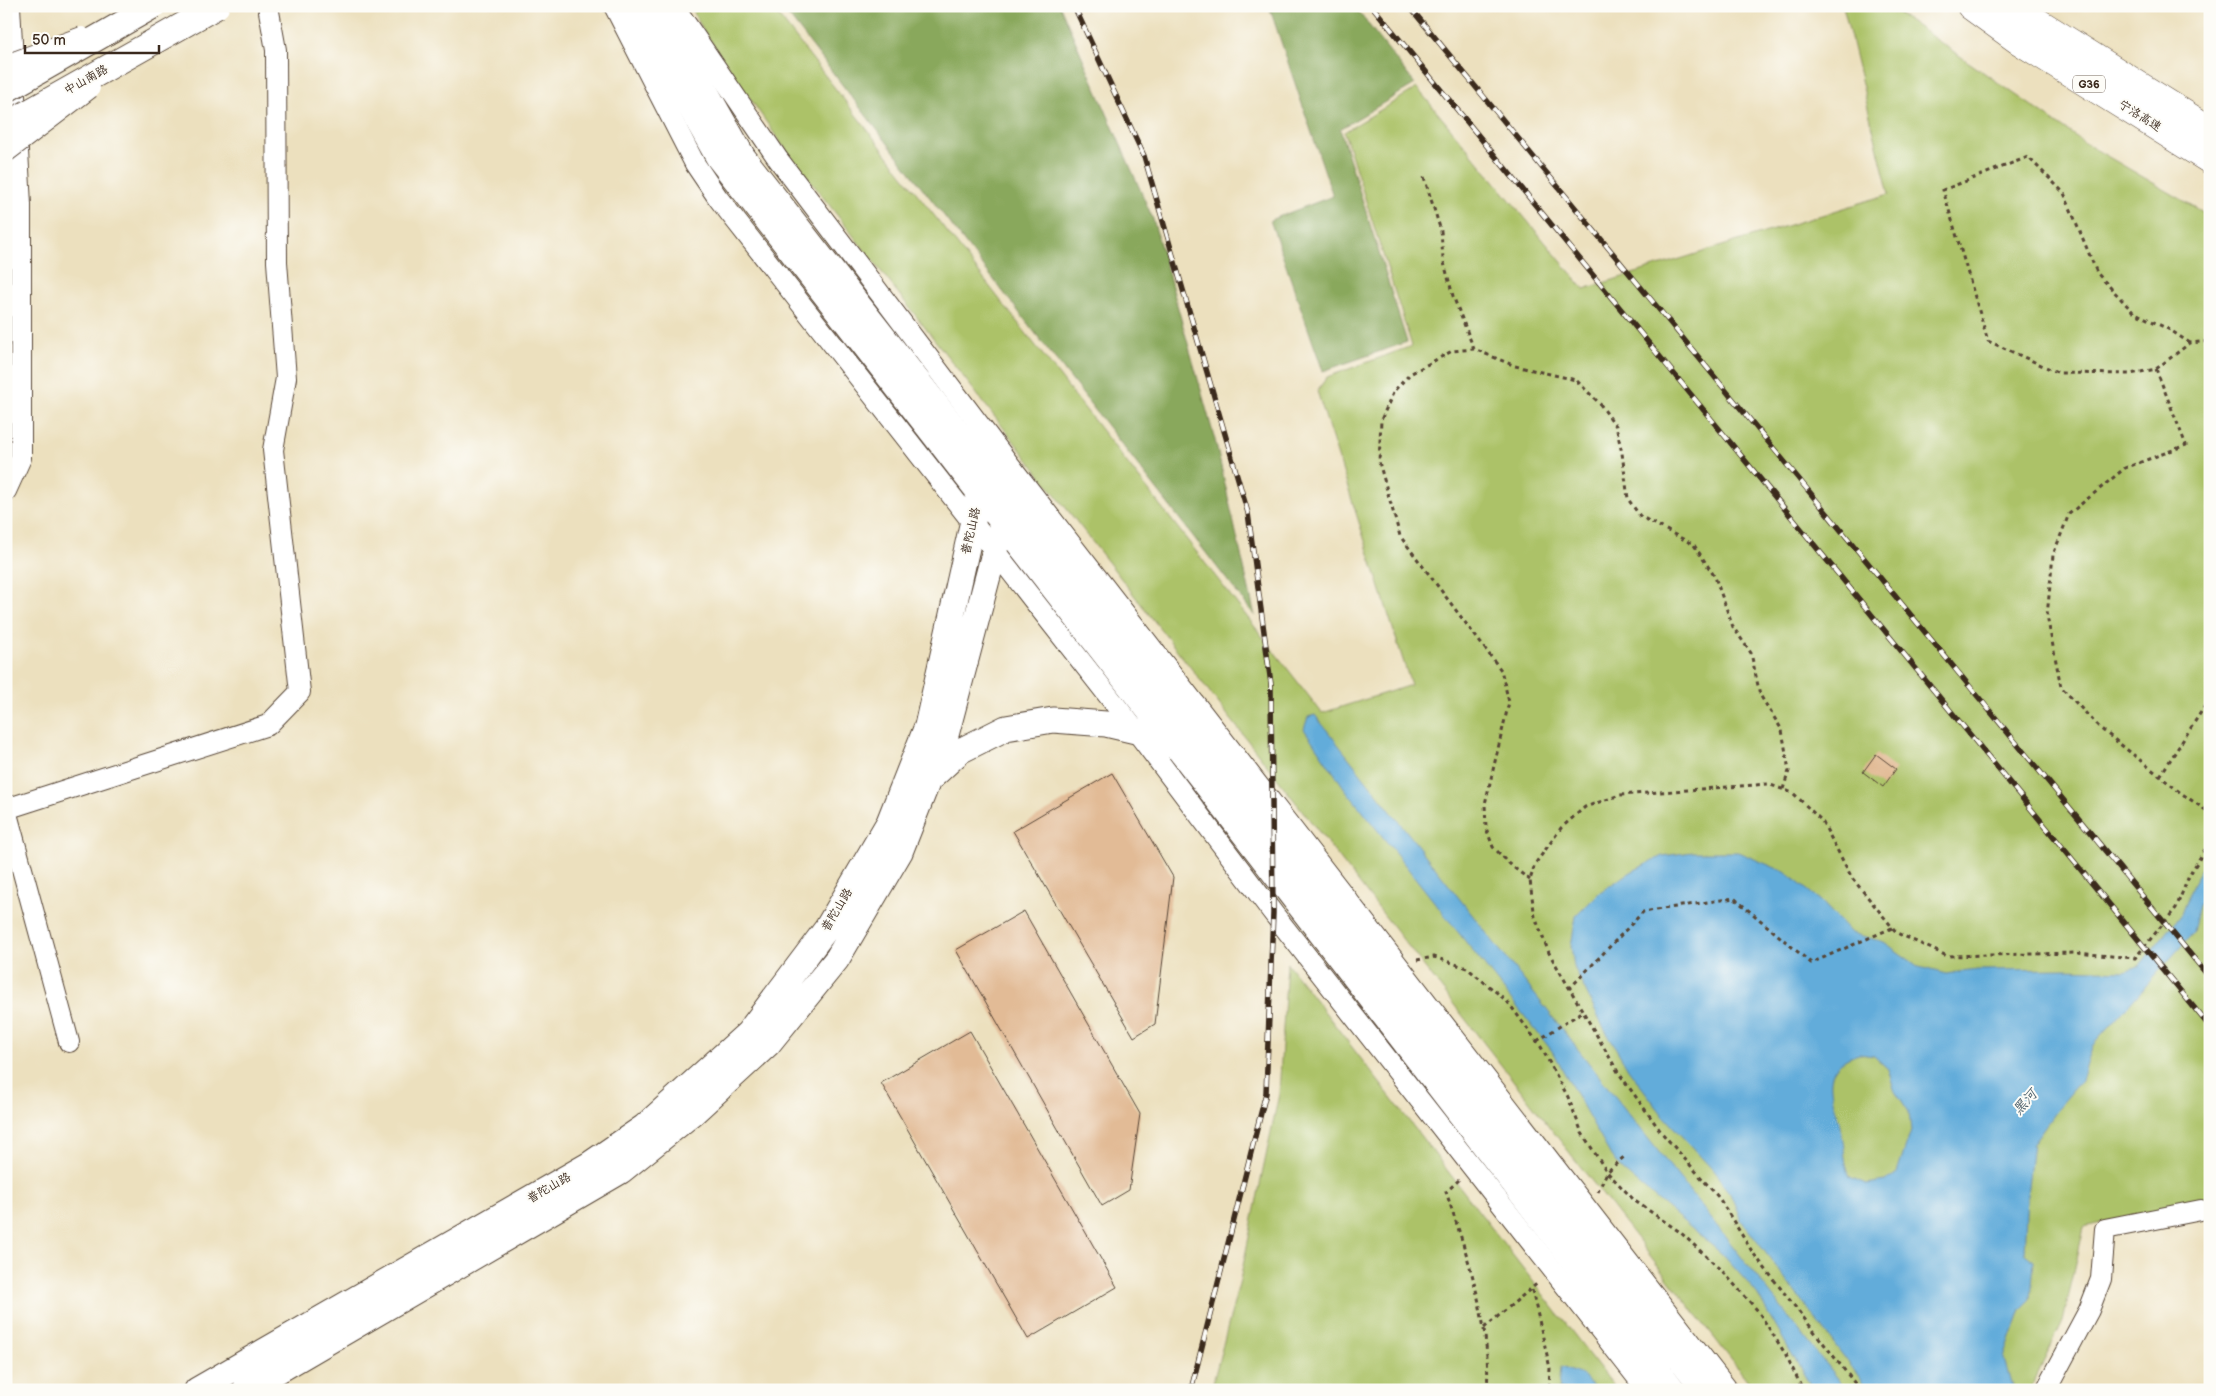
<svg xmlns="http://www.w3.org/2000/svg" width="2216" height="1396" font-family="'Balsamiq Sans','LXGW WenKai TC',sans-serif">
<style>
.green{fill:#acc267;stroke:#747642}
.forest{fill:#89a85c;stroke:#62693d}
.water{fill:#62acda;stroke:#4e6b7c;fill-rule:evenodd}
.building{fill:#e2bb96}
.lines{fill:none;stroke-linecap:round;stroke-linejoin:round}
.minor-casing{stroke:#564536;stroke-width:22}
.major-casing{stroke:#564536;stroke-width:27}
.highway-casing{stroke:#564536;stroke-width:29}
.path{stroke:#564536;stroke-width:3;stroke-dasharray:4 4;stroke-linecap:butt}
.minor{stroke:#fff;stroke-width:20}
.major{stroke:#fff;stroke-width:25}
.highway{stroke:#fff;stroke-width:28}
.rail-casing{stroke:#3b2a1e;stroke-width:5.5}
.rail{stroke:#fdfcf7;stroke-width:4;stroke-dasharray:11;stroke-linecap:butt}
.minor-bridge-casing{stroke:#564536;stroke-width:22;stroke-linecap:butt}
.major-bridge-casing{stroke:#564536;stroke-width:27;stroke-linecap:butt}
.minor-bridge{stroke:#fff;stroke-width:20}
.major-bridge{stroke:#fff;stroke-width:25}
.labels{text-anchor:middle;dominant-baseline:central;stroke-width:4;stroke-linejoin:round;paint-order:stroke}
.shield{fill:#fdfcf7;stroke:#75695f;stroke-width:1}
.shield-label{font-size:11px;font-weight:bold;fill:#3b2a1e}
.street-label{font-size:12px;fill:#3b2a1e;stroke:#fdfcf7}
.water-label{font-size:14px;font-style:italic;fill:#4b5e69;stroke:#fdfcf7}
</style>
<rect width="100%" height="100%" fill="#fdfcf7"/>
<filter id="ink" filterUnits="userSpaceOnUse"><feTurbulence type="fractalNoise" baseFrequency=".02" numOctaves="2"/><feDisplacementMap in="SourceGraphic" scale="10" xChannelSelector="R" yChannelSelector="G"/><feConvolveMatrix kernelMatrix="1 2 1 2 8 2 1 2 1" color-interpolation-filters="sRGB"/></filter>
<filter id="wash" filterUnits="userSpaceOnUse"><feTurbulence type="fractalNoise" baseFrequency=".0096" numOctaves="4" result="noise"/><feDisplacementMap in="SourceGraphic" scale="20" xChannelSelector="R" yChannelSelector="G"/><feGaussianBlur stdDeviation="1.12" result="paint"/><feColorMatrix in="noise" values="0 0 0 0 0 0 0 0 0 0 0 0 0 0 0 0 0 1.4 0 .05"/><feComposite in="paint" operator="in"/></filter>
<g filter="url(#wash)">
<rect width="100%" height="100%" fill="#ece0be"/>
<path class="green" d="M690,6h81l551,707 89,-28 -94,-294 10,-14 85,-31 -68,-214 73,-44 167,201 305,-95 -46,-188h45l200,139 122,71v982l-126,29 -21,94 -33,69h-275l-975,-1248 -77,-112z
M1287,963l330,427h-406l29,-110 39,-186z"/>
<path class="forest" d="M781,6h279l93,213 62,221 40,176z
M1269,6h85l61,78 -75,45 67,213 -84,29 -53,-151 63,-24z"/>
<path class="water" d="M1315,715l531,675h-33l-58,-99 -33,-37 -101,-85 -10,-13 -59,-105 -207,-262 -41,-60 4,-12z
M1693,852h45l47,20 36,29 30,32 33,9 35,25 27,7 31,-4 90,-1 58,2 15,-6 41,-51 12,-31 17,-28v26l-12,28 -5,24 -100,112 -11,35 -24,28 -25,35 -6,52 -3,58 10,8 -3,38 -10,10 -17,49 9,32h-144l-128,-170 -12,-29 -17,-22 -47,-51 -37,-49 -28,-48 -26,-54 -3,-21 5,-30 24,-24 31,-20 31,-16zM1859,1054l15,2 14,13 6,20 15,23 2,19 -14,42 -11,8 -20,3 -16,-7c-6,-14 -5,-27 -8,-42 -5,-33 -30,-67 17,-81z
M1561,1367l21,8 14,15h-37z"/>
<g id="blocks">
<path class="building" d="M1876,754l20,15 -13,18 -20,-15z
M1112,773l61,104 -18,147 -21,13 -121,-206z
M1024,911l116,203 -11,76 -27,16 -146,-256z
M970,1031l147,256 -89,52 -147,-256z"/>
</g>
</g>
<g filter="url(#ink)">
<use href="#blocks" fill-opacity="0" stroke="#564536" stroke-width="1"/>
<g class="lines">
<defs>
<path id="minor" d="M614,6l81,158 23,34 418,533 137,182 374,477
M674,6l104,153 238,314 712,917
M6,491l15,-33v-253l-11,-199
M6,809l262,-84 32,-33 -27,-242 13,-72 -9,-116 -1,-212 -8,-44
M6,810l63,232
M2046,1390l43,-80 12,-31 4,-50 96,-19"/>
<path id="major" d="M634,6l84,151 460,591 495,642
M657,6l86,151 962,1233
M933,776l27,-25 46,-23 47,-8 53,4 30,7 42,17
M197,1390l393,-226 54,-37 104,-94 79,-105 62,-106 38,-96 52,-232 22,-8 1,37 -56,212 -46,117 -63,107 -69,85 -75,69 -72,58 -376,219"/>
<path id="highway" d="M1971,6l47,34 192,120
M2012,6l198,124"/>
</defs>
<use href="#minor" class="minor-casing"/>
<use href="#major" class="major-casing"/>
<use href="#highway" class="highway-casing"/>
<path class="path" d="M1424,177l17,54 2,28 10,37 21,53
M2190,343l-20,-13 -37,-18 -36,-39 -33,-80 -36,-36 -85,33 45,151 71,32 71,1 26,-5 34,-26 20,-2
M2156,369l30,76 -61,23 -56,46 -16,41 -6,61 14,71 39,41 81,65 29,20
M2160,776l50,-78
M1530,880l-17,-13 -20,-20 -7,-19 -1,-24 24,-102 -8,-32 -101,-134 -21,-74 2,-42 13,-29 16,-17 42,-23 22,-2 41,17 61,14 24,24 16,22 6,27 6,46 12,17 54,29 21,32 18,50 18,26 9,42 22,35 7,41 -6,18
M1417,960l17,-3 33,11 40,33 34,46 27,50 14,36 25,39 28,29 45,31 45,42 33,37 28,44 17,35
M1569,989l74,-77 91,-14 77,65 81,-35
M1537,1041l45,-29
M1459,1180l-13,12c20,59 46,134 41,198
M1598,1192l9,-20 19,-17
M1532,1290l18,78 -1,22
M1484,1328l55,-46
M1860,1390l-107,-137 -34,-55 -57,-65 -44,-61 -69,-119 -14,-36 -3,-20 -2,-17 5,-16 26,-36 24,-21 35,-12 148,-11 25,9 29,28 30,57 45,55 50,23 129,-3 59,5 41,-50 13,-32 21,-35"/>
<use href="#minor" class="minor"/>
<use href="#major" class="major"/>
<use href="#highway" class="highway"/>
<defs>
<path id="rail" d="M1074,6l70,150 104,357 23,171 2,229 -7,180 -75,297
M1372,6l838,1021
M1409,6l801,972"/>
</defs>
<use href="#rail" class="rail-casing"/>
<use href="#rail" class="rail"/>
<defs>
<path id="minor-bridge" d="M6,65l76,-28
M6,152l84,-64"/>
<path id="major-bridge" d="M6,90l147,-84
M6,125l211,-119"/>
</defs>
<use href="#minor-bridge" class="minor-bridge-casing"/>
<use href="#major-bridge" class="major-bridge-casing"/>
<use href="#minor-bridge" class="minor-bridge"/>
<use href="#major-bridge" class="major-bridge"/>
</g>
</g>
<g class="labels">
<rect class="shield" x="2073" y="75.5" width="32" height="17" rx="4"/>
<g class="shield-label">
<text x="2089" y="84">G36</text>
</g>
<g class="street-label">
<text transform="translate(86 80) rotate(-29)">中山南路</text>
<text transform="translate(2140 116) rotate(32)">宁洛高速</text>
<text transform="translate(971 531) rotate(-77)">普陀山路</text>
<text transform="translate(837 910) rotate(-59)">普陀山路</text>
<text transform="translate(549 1188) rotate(-30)">普陀山路</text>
</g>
<g class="water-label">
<text transform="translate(2025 1102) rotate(-48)">黑河</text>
</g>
</g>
<rect width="2216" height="1396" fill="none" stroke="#fdfcf7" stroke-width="25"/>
<path d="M25 45v8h134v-8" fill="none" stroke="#3b2a1e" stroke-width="2.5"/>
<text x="32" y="45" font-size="15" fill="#3b2a1e" stroke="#fdfcf7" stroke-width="4" paint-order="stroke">50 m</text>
</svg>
